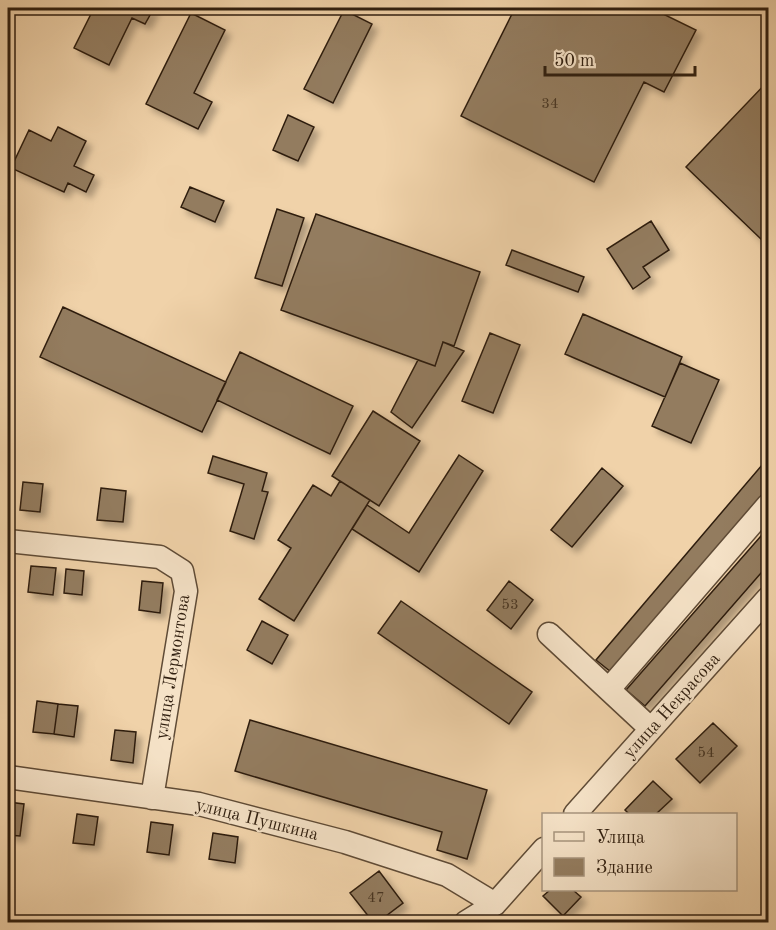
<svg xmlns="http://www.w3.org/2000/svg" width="776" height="930" font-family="'Old Standard TT',serif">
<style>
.building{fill:#937c5f;stroke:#2f1e0f;stroke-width:1.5;filter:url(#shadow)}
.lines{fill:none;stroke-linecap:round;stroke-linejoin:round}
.minor-casing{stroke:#5f4b36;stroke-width:25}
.minor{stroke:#f5e2c7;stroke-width:22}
.labels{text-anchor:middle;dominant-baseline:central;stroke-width:4.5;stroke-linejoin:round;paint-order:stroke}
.number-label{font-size:15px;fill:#483623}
.street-label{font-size:18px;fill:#2f1e0f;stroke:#f5e2c7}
</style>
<defs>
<filter id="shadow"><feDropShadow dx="5.5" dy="5.5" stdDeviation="3" flood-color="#0004"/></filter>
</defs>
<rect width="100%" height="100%" fill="#f0d2a9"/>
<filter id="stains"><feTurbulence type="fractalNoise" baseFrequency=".00333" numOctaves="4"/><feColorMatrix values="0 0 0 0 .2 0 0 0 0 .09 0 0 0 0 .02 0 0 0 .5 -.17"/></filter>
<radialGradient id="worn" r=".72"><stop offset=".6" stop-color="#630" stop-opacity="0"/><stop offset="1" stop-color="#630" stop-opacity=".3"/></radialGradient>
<path class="building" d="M94,8h60l-9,16 -13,-6 -23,47 -35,-17z
M515,8h136l45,22 -32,62 -20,-10 -50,100 -133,-66z
M344,10l28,14 -39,79 -29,-14z
M191,13l34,17 -31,63 18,9 -14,27 -52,-25z
M768,81v154l-5,6 -77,-74z
M288,115l26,12 -16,34 -25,-11z
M58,127l28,14 -12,25 20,9 -8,17 -18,-9 -4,9 -53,-24 18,-38 22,11z
M190,187l34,14 -9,21 -34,-15z
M277,209l27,9 -22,68 -27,-8z
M316,214l164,58 -26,74 -11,-4 -8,24 -154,-56z
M651,221l18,29 -26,17 7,10 -17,12 -26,-40z
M512,250l72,27 -6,15 -72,-27z
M63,307l163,75 -24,50 -162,-75z
M583,314l99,43 -17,40 -100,-43z
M490,333l30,12 -27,68 -31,-12z
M443,342l21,9 -52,77 -21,-16 27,-52 17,6z
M240,352l113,54 -23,48 -113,-54z
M680,363l39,17 -28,63 -39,-17z
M373,411l47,30 -41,65 -47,-30z
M459,455l24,16 -64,101 -67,-43 15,-24 42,28z
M213,456l54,17 -5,18 6,1 -14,47 -24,-8 14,-47 -36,-11z
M768,458v30l-157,184 -15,-12z
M602,468l21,18 -51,61 -21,-17z
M340,481l30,19 -76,121 -35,-22 32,-51 -13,-8 35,-55 18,11z
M23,482l20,2 -3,28 -20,-2z
M101,488l25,3 -3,31 -26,-2z
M768,528v37l-123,141 -19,-16z
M31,566l25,2 -3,27 -25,-3z
M66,569l18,2 -2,24 -18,-2z
M142,581l21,2 -3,30 -21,-3z
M509,581l24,19 -22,29 -24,-19z
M401,601l131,91 -23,32 -131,-91z
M262,621l26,14 -16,29 -25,-14z
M37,701l21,3 -4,30 -21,-2z
M58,704l20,2 -4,31 -20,-3z
M250,720l237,70 -20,69 -30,-9 5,-18 -207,-61z
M713,723l24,23 -37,37 -24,-24z
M115,730l21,2 -3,31 -22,-3z
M653,781l19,18 -16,15h-27l-4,-4z
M8,802l16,2 -4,32 -12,-1z
M77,814l21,3 -4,28 -21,-2z
M151,822l22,3 -4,30 -22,-3z
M213,833l25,4 -3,26 -26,-4z
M379,871l24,32 -25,19h-5l-23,-29z
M550,890h23l8,7 -18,19 -20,-20z"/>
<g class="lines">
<defs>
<path id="minor" d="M8,541l152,16 22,14 4,20 -34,207
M549,634l102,95
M609,689l159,-184
M8,777l191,27 146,38 102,33 48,29
M575,814l193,-216
M466,922l29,-18 49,-55"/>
</defs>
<use href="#minor" class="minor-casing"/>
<use href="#minor" class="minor"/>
</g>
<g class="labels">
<g class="number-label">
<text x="550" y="104">34</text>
<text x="510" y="605">53</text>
<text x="706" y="753">54</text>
<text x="376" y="898">47</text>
</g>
<g class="street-label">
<text transform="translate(173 667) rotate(-81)">улица Лермонтова</text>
<text transform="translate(672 706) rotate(-48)">улица Некрасова</text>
<text transform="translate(257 820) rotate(14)">улица Пушкина</text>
</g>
</g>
<rect width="776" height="930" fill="none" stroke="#f0d2a9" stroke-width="30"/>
<rect x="9" y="9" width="758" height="912" fill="none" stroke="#2f1e0f" stroke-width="3"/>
<rect x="15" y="15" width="746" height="900" fill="none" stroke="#2f1e0f" stroke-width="1.5"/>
<rect x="542" y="813" width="195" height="78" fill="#f5e2c7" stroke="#a6947d" stroke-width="1.5"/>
<rect x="554" y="832" width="30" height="9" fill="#f5e2c7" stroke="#a6947d" stroke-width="1.5"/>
<text x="596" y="843" font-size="18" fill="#2f1e0f">Улица</text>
<rect x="554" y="858" width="30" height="18" fill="#937c5f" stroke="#a6947d" stroke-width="1.5"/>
<text x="596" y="873" font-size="18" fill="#2f1e0f">Здание</text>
<path d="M545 66v9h150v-9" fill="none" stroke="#2f1e0f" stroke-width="3"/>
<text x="554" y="66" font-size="18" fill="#2f1e0f" stroke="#f5e2c7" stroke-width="4.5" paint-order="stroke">50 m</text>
<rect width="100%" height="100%" filter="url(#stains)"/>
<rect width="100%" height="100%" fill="url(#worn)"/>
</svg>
